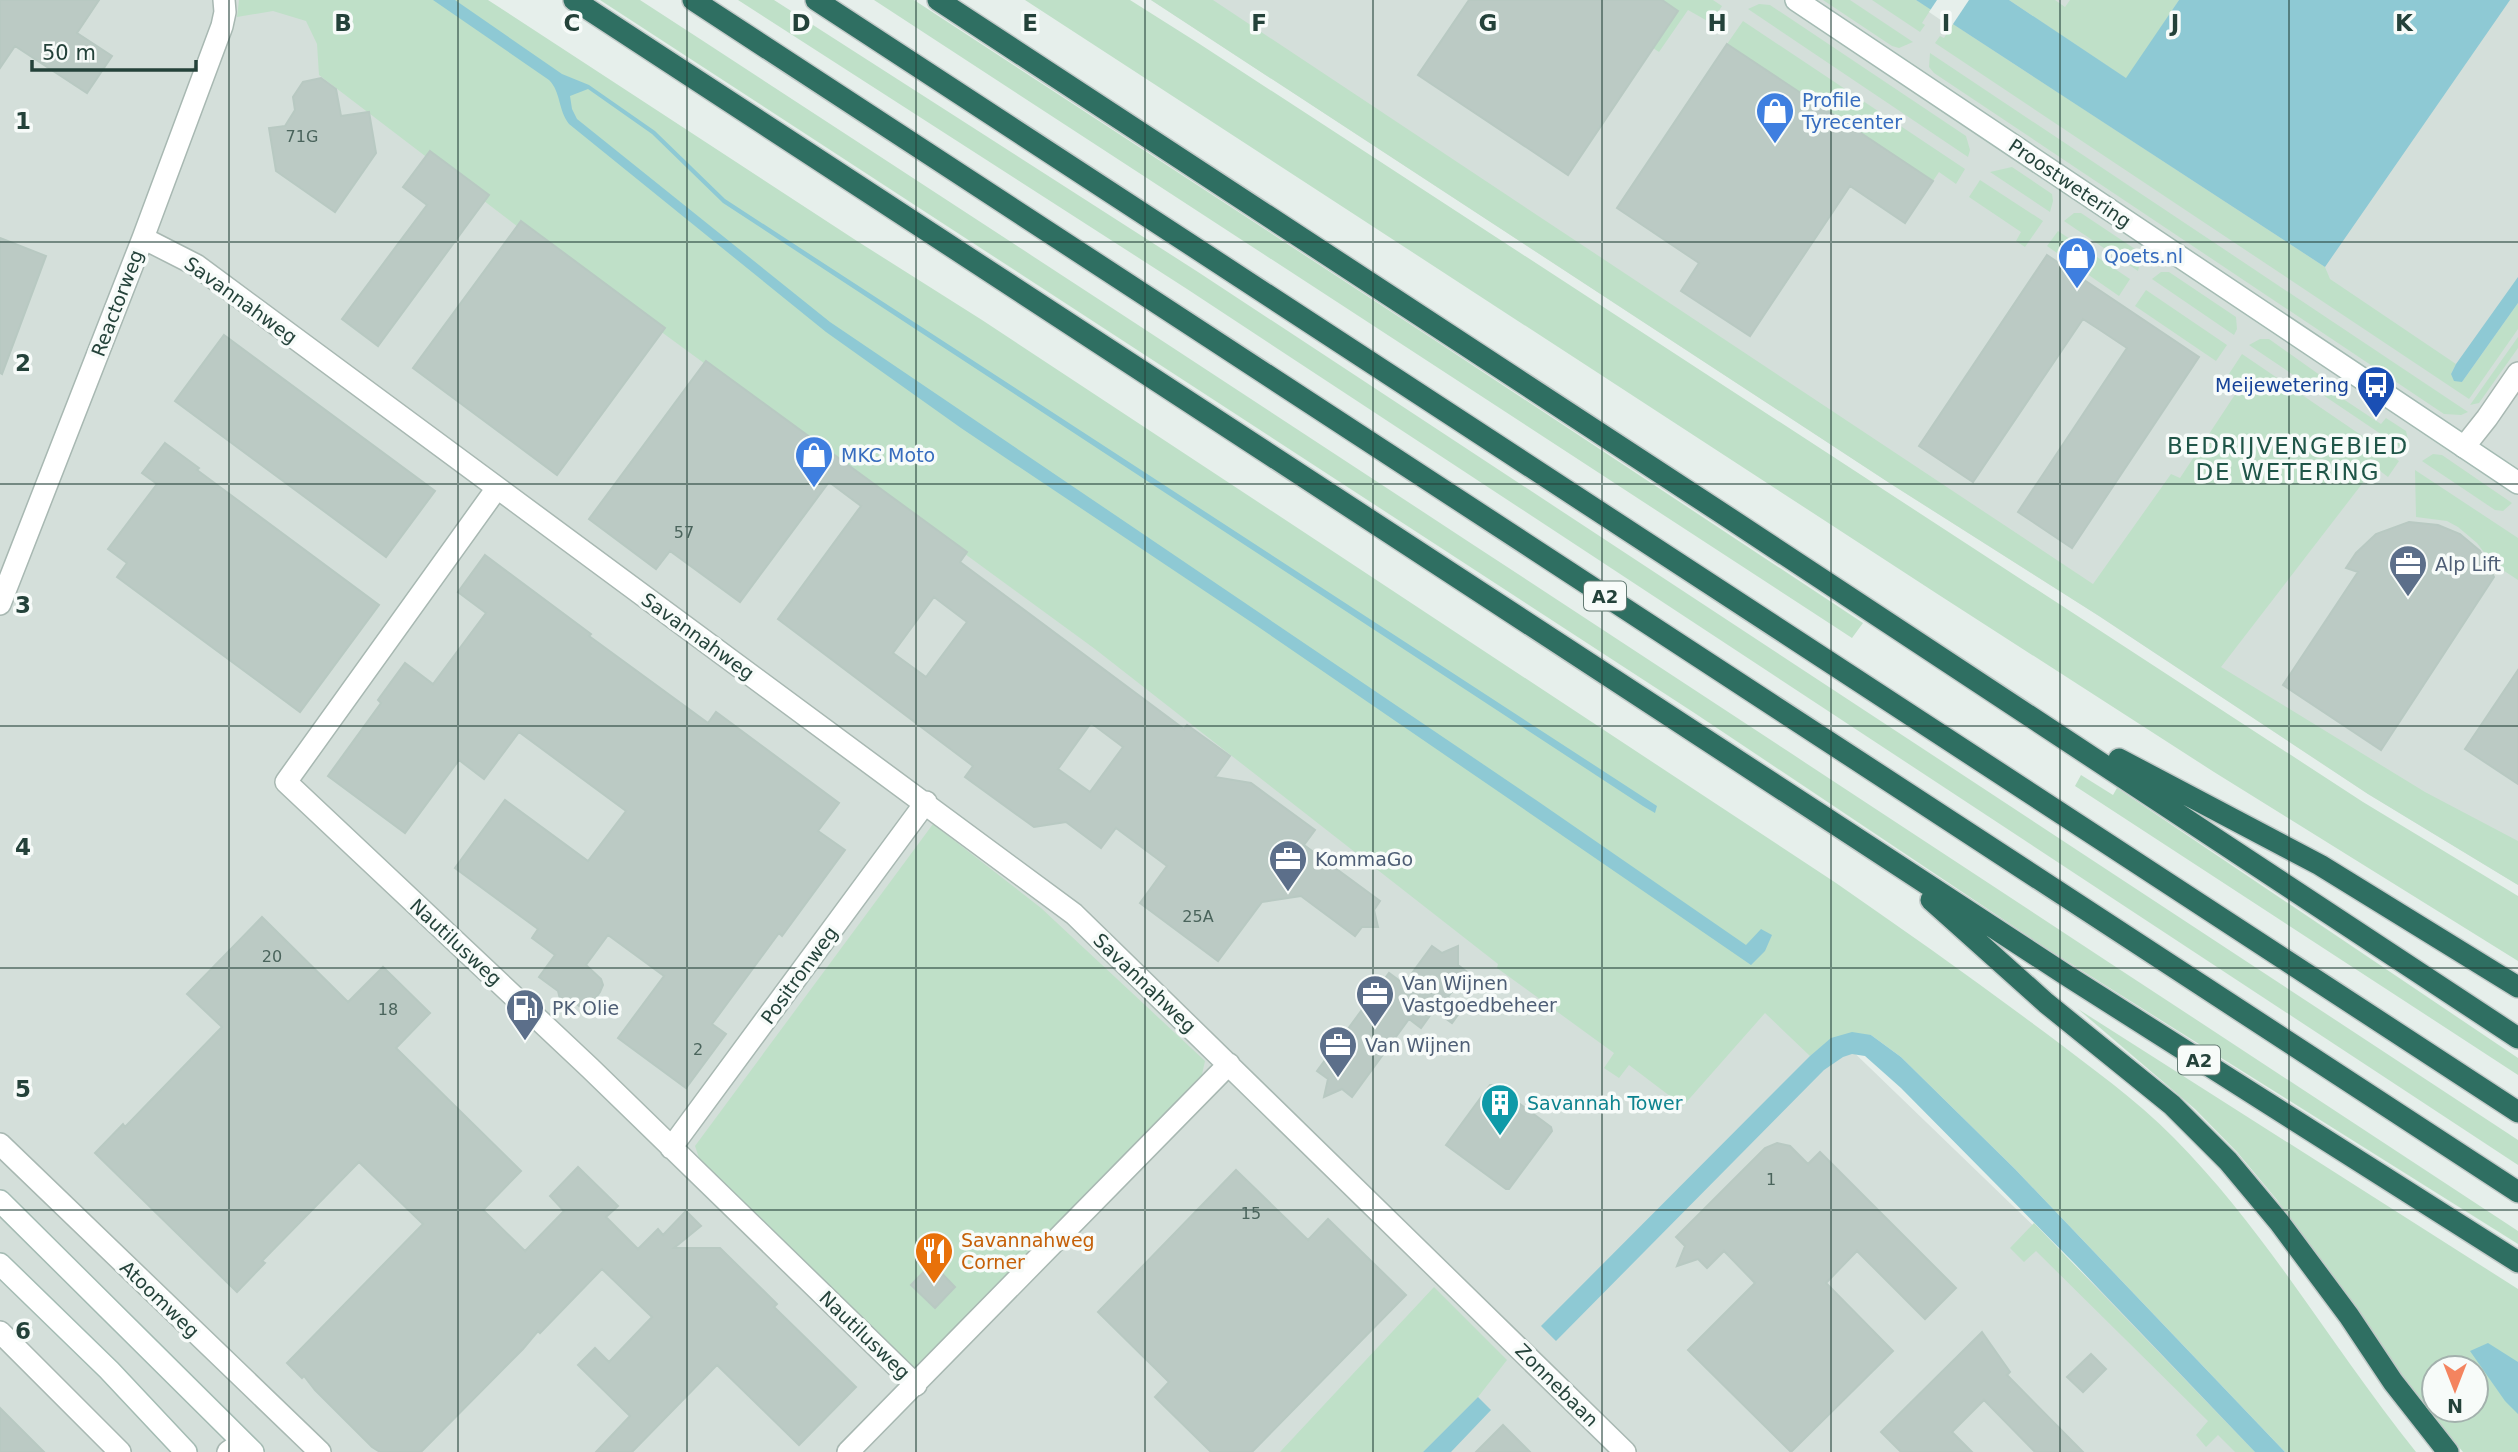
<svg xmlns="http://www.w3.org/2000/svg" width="2518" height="1452" font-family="'DejaVu Sans',sans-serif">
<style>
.built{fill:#d4dfda}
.green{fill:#bfe0c8;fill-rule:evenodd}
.water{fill:#8ec9d4}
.pier{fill:#e6efeb}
.building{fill:#bbcac4;stroke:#b8c9c2;stroke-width:2;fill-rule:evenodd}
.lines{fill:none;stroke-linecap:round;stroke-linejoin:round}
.street-casing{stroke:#a8b8b2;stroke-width:24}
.secondary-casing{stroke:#a4bbb3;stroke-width:24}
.highway-casing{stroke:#c2cac8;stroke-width:24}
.street{stroke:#fff;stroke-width:21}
.secondary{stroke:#fff;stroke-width:21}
.highway{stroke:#2f6f62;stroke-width:21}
.grid{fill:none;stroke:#24423a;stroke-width:2;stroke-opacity:0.55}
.labels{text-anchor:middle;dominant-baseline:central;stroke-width:7;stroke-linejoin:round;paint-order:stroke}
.number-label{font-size:16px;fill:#4a645c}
.shield{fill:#f7fbf9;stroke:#637a73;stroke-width:2}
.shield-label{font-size:18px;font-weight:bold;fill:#24423a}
.shop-label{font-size:19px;fill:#366cbe;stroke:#f7fbf9;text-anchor:start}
.street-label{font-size:19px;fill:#24423a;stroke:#f7fbf9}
.transit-label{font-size:19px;fill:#164399;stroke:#f7fbf9;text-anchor:end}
.service-label{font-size:19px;fill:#4e5e75;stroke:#f7fbf9;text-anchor:start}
.culture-label{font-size:19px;fill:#0d838f;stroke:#f7fbf9;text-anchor:start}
.food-label{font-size:19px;fill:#c56008;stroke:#f7fbf9;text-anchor:start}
.quarter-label{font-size:23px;letter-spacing:2px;fill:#1f5548;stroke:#f7fbf9}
.grid-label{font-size:23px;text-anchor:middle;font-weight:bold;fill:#24423a;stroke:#f7fbf9;stroke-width:7;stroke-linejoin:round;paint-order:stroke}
</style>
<rect width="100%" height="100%" fill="#e6efeb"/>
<path class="built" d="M0,0h306l1505,1011 457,441h-2268z
M1151,0h1367v885l-150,-91 -269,-178 -208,-132z"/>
<path class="green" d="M239,0h249l369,241 125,79 854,563c71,49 141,99 211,151 43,33 89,65 127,104 94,95 159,211 242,314h-131l-270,-283 -114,-112 -30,-22 -39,3 -22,18 -45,-43 -82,93 -54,-41 -10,13 -15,-10 10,-15 -117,-85 1,-4 -403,-315 -573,-419 -203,-155 -2,-31 -11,-23 -33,-10 -36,6z
M600,0h40c627,408 1252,820 1878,1231v13l-469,-294 -353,-236z
M738,0h36l424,272 1320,868v25l-1331,-876z
M874,0h40l522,341 427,282 -11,15z
M1025,0h105l65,41 1168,761 155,94v65l-304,-189 -275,-177z
M1151,0h62l880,584 78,-110 9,4 58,-88 -13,-10 17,-26 157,107 -11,16 -13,-10 -154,200 204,125 93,49v44l-150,-91 -269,-178 -208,-132z
M1662,0h51l9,6 -11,17 -23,-13 -29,42 -6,-4z
M1823,0h27l63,42 -14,6 -7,-2z
M1872,0h44l15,9 -9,14 3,2 -5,7z
M2009,0h46l10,7 5,-7h109l-52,79z
M1759,4l11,1 196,131 4,14 -2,7 -220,-148z
M1743,21l222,148 -9,15 -17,-12 -6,9 -206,-137z
M1953,24l372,243 5,12 126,85 -5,10 11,8 56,-79v26l-49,70 -534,-356 5,-7 4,2z
M1930,53l538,359 -7,3 -17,-1 -510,-341 -5,-6z
M2012,167l40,27 1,7 -3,11 -60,-40z
M1980,180l63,41 -18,26 -9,-6 5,-9 -52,-35z
M2074,213h7l57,38 3,7 -3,13 -74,-50z
M2058,231l72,48 -11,17 -72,-50z
M2161,272h8l67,45 1,12 -3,6 -82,-56z
M2146,290l81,55 -11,16 -81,-55z
M2518,337v11l-39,55 -9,2z
M2260,339h9l62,44 -3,6 53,35 5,-6 20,13 3,13 -3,7 -157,-106z
M2433,454l9,1 70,48 -9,8 -8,-1 -73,-49z
M2415,470l103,68v42l-26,-17 -15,-20 -19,-16 -11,-6 -31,-4z
M2081,775l32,20 4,-7 401,270v17l-443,-289z
M933,824l108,84 164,153 -4,18 -284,292 -218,-213 -4,-12z
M2078,1009l440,280v163h-55l-48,-57 -138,-195 -40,-48 -42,-43zM2434,1368h42v42h-42z
M2034,1223l221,229h-20l-17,-17 -12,12 -10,-12 12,-14 -172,-170 -12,11 -14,-14z
M1434,1287l73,73 -29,37 -55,55h-143z"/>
<path class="water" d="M433,0h22l107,74 27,11 66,46 70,68 932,607 -2,7 -12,-7 -920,-603 -71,-69 -64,-45 -18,7 2,13 5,10 253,203 706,478 210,145 15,-16 11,6 -7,16 -14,14 -494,-339 -296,-198 -135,-96 -257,-208c-11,-14 -8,-32 -20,-44z
M1916,0h93l117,78 53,-78h331l-185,267z
M2518,277v26l-56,79 -8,-1 -3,-7 5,-10z
M1852,1032l19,3 30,22 114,112 270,283h-30l-179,-187 -175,-177 -36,-32 -13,-2 -9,3 -19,13 -268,271 -15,-15 269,-270 21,-18z
M2488,1343l30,19v52l-13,-13 -35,-50z
M1478,1397l13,13 -40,42h-28z"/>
<path class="pier" d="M1937,0h32l-18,27 -22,-15z"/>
<path class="building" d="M0,0h99l-22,33 35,23 -25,37 -72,-47 -15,22z
M1469,0h193l16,11 -110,164 -150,-100z
M1727,44l206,137 -28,42 -55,-37 -100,150 -69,-45 18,-28 -82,-55z
M321,78l15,11 5,27 28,-4 7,41 -41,59 -59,-41 -7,-43 16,-2 10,-16 -2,-13 10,-15z
M430,151l59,44 -111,151 -36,-27 85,-114 -24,-18z
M521,221l144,107 -108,147 -144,-107z
M0,238l46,18 -44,118 -2,-1z
M2047,255l152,102 -127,191 -54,-36 109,-164 -27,-18 -17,-11 -110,163 -54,-36z
M224,335l211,156 -49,66 -211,-156z
M706,361l261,191 -7,10 224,167 3,-4 43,31 -15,21 36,6 64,47 -11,15 76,56 -6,9 4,17h-16l-7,9 -54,-40 -39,6 -44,59 -78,-58 27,-37 -51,-38 -15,20 -35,-26 -32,5 -69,-50 8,-11 -195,-147 83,-113 -32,-24 -89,120 -70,-51 -14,18 -67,-50zM934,597l33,25 -41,55 -33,-24zM1091,723l32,24 -33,45 -32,-23z
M165,443l34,25 -2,2 182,135 -79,107 -183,-135 10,-14 -19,-14 49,-65 -15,-11z
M2409,522l29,3 22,9 20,17 14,26 -113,173 -98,-65 75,-113 -12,-4 10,-15 20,-19z
M485,555l106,79 -2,2 119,87 8,-11 123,91 -21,28 27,19 -63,86 -3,-3 -67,91 14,10 -40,54 -68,-50 46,-62 -56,-41 -22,30 15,14 2,6 -3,7 -14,19 -15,-11 -10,3 -3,-12 -19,-14 16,-22 -23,-17 6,-9 -83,-61 50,-68 83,61 38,-50 -107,-79 -35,47 -25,-19 -54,73 -77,-57 53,-73 -3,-3 27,-37 28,21 53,-71 -28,-21z
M2518,670v114l-53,-35z
M262,917l86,85 35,-35 47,46 -34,35 125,123 -38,39 42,41 39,-40 -14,-15 28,-29 40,39 -12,11 32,32 20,-20 5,6 23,-24 15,15 -27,22h46l57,56 -3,3 82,80 -57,58 -82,-80 -85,87h-36l34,-36 -52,-51 17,-17 14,14 43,-45 -50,-48 -62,64 -2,-2 -15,18 -102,103h-41l-8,-5 -57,-57 -11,-14 -2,2 -15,-15 136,-139 -64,-62 -97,99 3,2 -28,29 -142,-139 28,-29 2,3 97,-100 -35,-33z
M1432,946l10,7 16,-7v19l9,7 -19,25 15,11 -11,15 -18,-13 -13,18 -12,-9 -57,78 -10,-8 -18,8 4,-18 -11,-8 72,-98 15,11z
M1490,1085h4l57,42 1,4 -43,58h-3l-60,-44z
M1777,1143l13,3 18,18 12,-12 136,136 -31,31 -68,-68 -31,32 67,68 -102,101 -103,-102 67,-67 -31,-32 -17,17 -9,-9 -21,7 8,-20 -9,-9 89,-89z
M1236,1170l72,70 20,-21 78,76 -154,157h-41l-56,-55 14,-15 -71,-70z
M932,1263l23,24 -20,21 -24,-23z
M1982,1332l28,40 -3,3 76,77h-48l-51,-52 -32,32 20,20h-71l-20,-20z
M2091,1354l15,15 -23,23 -16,-15z
M0,1408l44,44h-44z
M1503,1425l27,27h-54z"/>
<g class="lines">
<defs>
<path id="street" d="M143,238l53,27 878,649 551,538
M2464,447l23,-29 31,-45
M497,488l-211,294 304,286 326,317
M0,604l143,-366 79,-212 3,-14 -1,-12
M0,1144l320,308
M671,1148l255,-346
M0,1332l120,120
M228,1452l14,-10
M848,1452l381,-388"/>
<path id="secondary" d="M1796,0l722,483
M0,1201l253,251
M0,1264l109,106 77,82"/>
<path id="highway" d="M574,0l1492,975 452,287
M693,0l1825,1192
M816,0l1702,1112
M938,0l785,514 795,524
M2119,759l201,106 198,122
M1931,900l115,103 126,102 56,56 51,61 70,94 44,66 55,70"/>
</defs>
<use href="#street" class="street-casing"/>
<use href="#secondary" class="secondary-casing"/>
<use href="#highway" class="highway-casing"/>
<use href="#street" class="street"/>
<use href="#secondary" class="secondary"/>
<use href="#highway" class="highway"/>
</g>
<path class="grid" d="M229,0v1452M458,0v1452M687,0v1452M916,0v1452M1145,0v1452M1373,0v1452M1602,0v1452M1831,0v1452M2060,0v1452M2289,0v1452M0,242h2518M0,484h2518M0,726h2518M0,968h2518M0,1210h2518"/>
<defs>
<symbol id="shop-pin" viewBox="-11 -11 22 30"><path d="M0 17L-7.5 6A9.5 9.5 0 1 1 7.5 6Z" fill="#3f7fe0" stroke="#f7fbf9"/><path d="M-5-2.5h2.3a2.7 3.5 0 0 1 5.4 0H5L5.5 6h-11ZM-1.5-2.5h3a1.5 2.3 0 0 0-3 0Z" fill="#fff"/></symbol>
<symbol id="bus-pin" viewBox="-11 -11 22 30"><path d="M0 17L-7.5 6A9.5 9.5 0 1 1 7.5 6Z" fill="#1a4fb4" stroke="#f7fbf9"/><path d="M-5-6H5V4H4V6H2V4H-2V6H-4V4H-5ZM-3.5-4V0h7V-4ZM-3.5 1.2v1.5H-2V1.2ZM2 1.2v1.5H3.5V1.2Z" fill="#fff"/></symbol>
<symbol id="office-pin" viewBox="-11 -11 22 30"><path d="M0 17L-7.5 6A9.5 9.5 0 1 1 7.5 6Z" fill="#5c6f8a" stroke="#f7fbf9"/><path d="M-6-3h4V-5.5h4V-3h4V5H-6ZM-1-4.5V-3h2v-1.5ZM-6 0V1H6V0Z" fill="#fff"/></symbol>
<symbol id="fuel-pin" viewBox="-11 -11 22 30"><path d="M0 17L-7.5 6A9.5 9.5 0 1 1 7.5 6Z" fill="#5c6f8a" stroke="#f7fbf9"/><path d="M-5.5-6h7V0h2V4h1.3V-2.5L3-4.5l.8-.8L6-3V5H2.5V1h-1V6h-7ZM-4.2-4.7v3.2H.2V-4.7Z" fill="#fff"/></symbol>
<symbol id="building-pin" viewBox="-11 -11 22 30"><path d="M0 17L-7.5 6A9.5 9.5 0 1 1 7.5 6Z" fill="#0f9aa8" stroke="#f7fbf9"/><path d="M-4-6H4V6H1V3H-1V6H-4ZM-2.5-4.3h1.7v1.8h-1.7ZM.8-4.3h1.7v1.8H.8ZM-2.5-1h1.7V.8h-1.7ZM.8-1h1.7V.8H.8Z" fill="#fff"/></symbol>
<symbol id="restaurant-pin" viewBox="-11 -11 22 30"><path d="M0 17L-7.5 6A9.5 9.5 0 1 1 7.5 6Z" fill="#e8710a" stroke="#f7fbf9"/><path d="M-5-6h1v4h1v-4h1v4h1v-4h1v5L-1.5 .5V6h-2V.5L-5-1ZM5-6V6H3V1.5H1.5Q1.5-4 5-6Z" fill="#fff"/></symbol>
</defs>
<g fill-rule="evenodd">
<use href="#shop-pin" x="1753" y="89" width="44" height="60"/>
<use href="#shop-pin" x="2055" y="234" width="44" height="60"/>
<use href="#bus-pin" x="2354" y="363" width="44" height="60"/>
<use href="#shop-pin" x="792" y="433" width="44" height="60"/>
<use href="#office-pin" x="2386" y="542" width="44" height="60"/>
<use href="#office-pin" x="1266" y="837" width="44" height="60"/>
<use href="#office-pin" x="1353" y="972" width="44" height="60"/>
<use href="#fuel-pin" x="503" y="986" width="44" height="60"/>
<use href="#office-pin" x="1316" y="1023" width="44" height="60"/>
<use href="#building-pin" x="1478" y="1081" width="44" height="60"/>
<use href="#restaurant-pin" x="912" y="1229" width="44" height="60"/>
</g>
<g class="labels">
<g class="number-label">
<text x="302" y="136">71G</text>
<text x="684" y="532">57</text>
<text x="1198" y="916">25A</text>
<text x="272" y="956">20</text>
<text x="388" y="1009">18</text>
<text x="698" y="1049">2</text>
<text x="1771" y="1179">1</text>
<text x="1251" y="1213">15</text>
</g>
<g class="shield">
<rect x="1584" y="581.5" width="42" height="29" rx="5"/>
<rect x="2178" y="1045.5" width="42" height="29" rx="5"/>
</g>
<g class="shield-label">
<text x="1605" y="596">A2</text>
<text x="2199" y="1060">A2</text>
</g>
<g class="shop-label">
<text x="1802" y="100">Profile<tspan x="1802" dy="22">Tyrecenter</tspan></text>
<text x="2104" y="256">Qoets.nl</text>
<text x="841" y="455">MKC Moto</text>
</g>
<g class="street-label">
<text transform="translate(2070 183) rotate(34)">Proostwetering</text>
<text transform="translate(241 300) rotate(36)">Savannahweg</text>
<text transform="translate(117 303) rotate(-69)">Reactorweg</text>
<text transform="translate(698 636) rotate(36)">Savannahweg</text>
<text transform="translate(456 942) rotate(43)">Nautilusweg</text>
<text transform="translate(799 975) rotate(-54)">Positronweg</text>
<text transform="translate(1145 983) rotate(44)">Savannahweg</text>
<text transform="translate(160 1299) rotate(44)">Atoomweg</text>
<text transform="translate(865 1335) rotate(44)">Nautilusweg</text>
<text transform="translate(1557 1385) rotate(45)">Zonnebaan</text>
</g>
<g class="transit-label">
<text x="2349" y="385">Meijewetering</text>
</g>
<g class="service-label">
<text x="2435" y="564">Alp Lift</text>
<text x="1315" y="859">KommaGo</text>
<text x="1402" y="983">Van Wijnen<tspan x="1402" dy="22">Vastgoedbeheer</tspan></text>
<text x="552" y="1008">PK Olie</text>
<text x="1365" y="1045">Van Wijnen</text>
</g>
<g class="culture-label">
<text x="1527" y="1103">Savannah Tower</text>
</g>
<g class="food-label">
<text x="961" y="1240">Savannahweg<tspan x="961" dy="22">Corner</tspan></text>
</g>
<g class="quarter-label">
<text x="2288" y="446">BEDRIJVENGEBIED<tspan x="2288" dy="26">DE WETERING</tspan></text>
</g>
</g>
<g class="grid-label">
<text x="343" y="31">B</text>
<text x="572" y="31">C</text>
<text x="801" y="31">D</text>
<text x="1030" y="31">E</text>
<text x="1259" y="31">F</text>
<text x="1488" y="31">G</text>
<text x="1717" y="31">H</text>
<text x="1946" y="31">I</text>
<text x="2175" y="31">J</text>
<text x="2404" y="31">K</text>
<text x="23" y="129">1</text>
<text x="23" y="371">2</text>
<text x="23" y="613">3</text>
<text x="23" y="855">4</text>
<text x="23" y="1097">5</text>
<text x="23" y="1339">6</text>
</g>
<g transform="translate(2455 1389) rotate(180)"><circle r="33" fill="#f7fbf9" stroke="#a3b1ad" stroke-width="2"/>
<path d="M0-5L12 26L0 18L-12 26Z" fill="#f4845f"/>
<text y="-10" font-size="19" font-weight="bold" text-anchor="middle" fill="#24423a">N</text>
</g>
<path d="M32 60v10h164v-10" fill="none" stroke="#24423a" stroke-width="3.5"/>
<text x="42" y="60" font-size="21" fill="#24423a" stroke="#f7fbf9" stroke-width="5" paint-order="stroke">50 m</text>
</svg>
